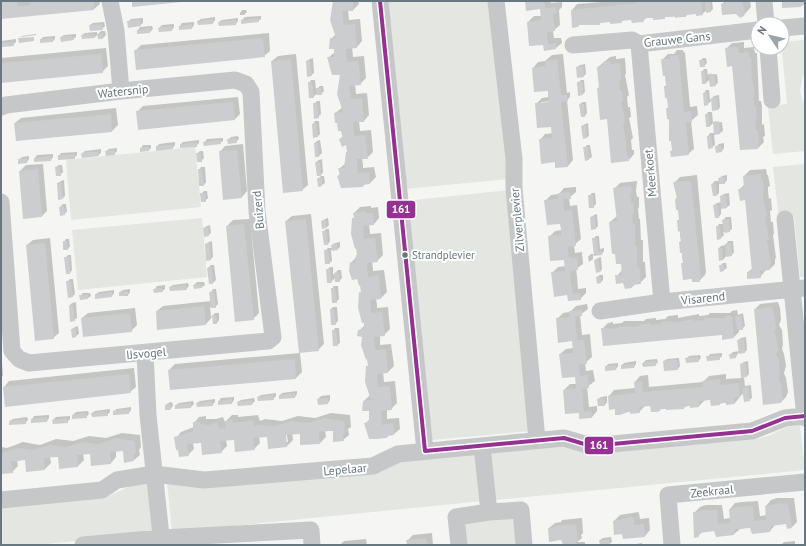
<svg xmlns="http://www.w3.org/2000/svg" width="806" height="546" font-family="'PT Sans',sans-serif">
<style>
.green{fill:#e4e6e2}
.shadow{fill:#0003;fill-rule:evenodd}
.building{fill:#cccdce}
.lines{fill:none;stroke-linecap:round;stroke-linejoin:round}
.minor{stroke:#c6c7c8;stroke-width:17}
.bus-1-casing{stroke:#fff;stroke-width:7}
.bus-1{stroke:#953192;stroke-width:4}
.bus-dot{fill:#687881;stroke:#fff;stroke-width:1.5}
.labels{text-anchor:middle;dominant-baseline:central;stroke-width:4;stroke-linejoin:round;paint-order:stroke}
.bus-label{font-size:11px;fill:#687881;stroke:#fff;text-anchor:start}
.street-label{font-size:12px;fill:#687881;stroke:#fff}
.line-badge{stroke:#fff;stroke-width:1.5}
.badge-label{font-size:11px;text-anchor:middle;font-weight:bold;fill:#fff}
</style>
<rect width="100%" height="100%" fill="#f5f5f4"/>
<path class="green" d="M387,1h103l18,178 -103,10z
M805,40v31l-3,8 -2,12 5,17v43l-32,3 -5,-48 19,-2 -5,-53 -9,1 -1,-4h10v-6z
M195,147l6,60 -130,13 -5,-60z
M805,164v113h-5l-6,-60 -15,2 -6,-52z
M509,190l22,241 -100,9 -26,-239z
M202,218l5,59 -129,13 -6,-60z
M800,425l5,45 -309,30 -5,-51 73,-7 18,8 14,4 161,-15 11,-3 19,-9z
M478,451l5,50 -311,31 -5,-51z
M155,482l5,51 -125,12h-34v-38l105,-10 29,-13z
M508,515l10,7 2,23h-57l-1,-16 7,-10z"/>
<path class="shadow" d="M1,1h98l1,3 -6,5 -93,9z
M334,1h24l1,3 -6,6h-5l1,10 11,-1 2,22 -5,6h-5l1,10 11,-1 2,22 -6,6h-5l1,10 11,-1 2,22 -5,6h-5l1,10 11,-1 2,22 -6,6h-5l1,7v3l11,-1 2,10 -6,6 -5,1 -2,2 -25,-10 2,-2 -1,-5 7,-6 2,-14 -1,-5 -7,-5 3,-3 -8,-23 8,-6 -2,-34 -13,-15 7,-6 -4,-13 5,-5z
M526,1h24l1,2 11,-1v5l-3,3 1,15 -7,6 1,7h7l1,5 -6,5 -11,2 -1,-6 -16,-22 6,-6h7v-8z
M613,1h99l1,8 -3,3 -3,-2 -5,4 -5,-1 -9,1 -2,2 -40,2 -3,3 -11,-2 -9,1 -2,2h-20l-1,2h-20l-2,2 -6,-16 5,-6z
M725,1h25l1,6 -8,9 -21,-12z
M242,10h4l1,2 -3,3h-4v-2z
M261,16v3l-3,2 -16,-1 3,-3z
M215,17v3l-2,3 -15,-2 3,-2z
M143,18v5l-3,2 -11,-4 2,-2z
M238,18v3l-2,3 -17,-2 3,-2z
M104,22l1,4 -3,3 -12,-4 3,-2z
M194,22v3l-2,3 -12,-2 2,-3z
M174,24v3l-2,3 -13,-2 3,-3z
M152,26l1,3 -3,3 -12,-2 2,-3z
M101,31h4l1,4 -3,3 -5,-4z
M97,32v3l-2,2 -13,-2 3,-2z
M269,33l1,18 -6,5 -129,-5 6,-6z
M36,34v1l-15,2 1,-1z
M76,34v3l-3,2 -12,-2 3,-2z
M55,36v3l-2,2 -12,-2 2,-2z
M16,39v3l-3,3 -12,1v-5z
M744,42v6l10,-1 1,6h2l2,48h2l1,5v19l2,-1 1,12 -2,1 1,5 -6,6 -25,-83 -7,-16 6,-6z
M106,48l2,18 -6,6 -101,10v-24z
M677,50h6l1,3 1,-1 5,55 7,-1 1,9 -7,6 3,28 -6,5 -17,-3 2,-1 -6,-42 2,-1 -4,-20 2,-2 -5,-25 6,-6h6z
M296,54l12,131 -6,5 -30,-129 6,-5z
M563,54l4,39 3,-1v5l-3,3 6,60 -5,6 -12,-5 -16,-21 5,-6 8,-1 -1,-7 -16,-22 6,-6 7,-1 -1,-7 -13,1 -2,-23 5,-6 7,-1 7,-6zM554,101v2l-13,1v-2z
M616,56v3l9,-1 1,16 -1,1 4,20 -2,2 1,10h2l1,10 -2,1 4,20 -2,2 1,10h2v4l-5,6 -21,-42 -10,-30 2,-2 -2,-19 12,-10z
M313,58l1,15 -3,2 -4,-14 3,-2z
M703,58h3l1,5 -3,3 -4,-5z
M585,64l1,10 -2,2 -7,-9 3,-2z
M704,69h3l1,7 3,-3v2l6,-1 1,9 -3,2 -5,-6 -4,4h-3l-1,-11z
M311,80h4l1,10 4,-4h3l1,5 -3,3 -3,-1 -5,4 -4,-14z
M581,80h3l1,12 -2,2 -5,-11z
M706,90h3l1,10 4,-4 5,-1 1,12 -2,3 -6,-10 -4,4 -3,1 -1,-12z
M238,97l2,17 -6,6 -97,-8 6,-6z
M317,101h3l1,13 -3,3 -4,-13z
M583,102h3l1,11 -2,3 -5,-12z
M116,108l2,17 -6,6 -97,-8 6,-5z
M708,112h4l1,11 -3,3h-3l-1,-11z
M315,121h4l1,13 -3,3 -4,-13z
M716,121v2l6,-1 1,9 -3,2 -6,1 1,11 -3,2 -4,-11 2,-3h5l-1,-11z
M588,123l1,12 -2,3 -5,-12 3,-2z
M238,136l1,3 -3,3 -8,-2 3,-3z
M223,138v3l-3,2 -15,-1 2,-3z
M199,140v3l-3,3 -15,-2 2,-2z
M320,140l2,13 -3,3h-3l-1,-13 2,-2z
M175,142v3l-2,3 -16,-1 2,-3z
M724,143v5l-2,3 -6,-4 3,-3z
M243,144l4,47 -5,6 -22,-45 5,-6z
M143,145h8v3l-2,2 -8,-2z
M587,145h3l2,12 -3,2 -5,-11z
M117,148v3l-3,3 -8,-3 3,-2z
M101,149v4l-3,2 -16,-1 3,-3z
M200,151h3l1,7 -3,3 -4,-7z
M77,152v3l-3,3 -15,-2 2,-3z
M53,154v3l-2,3 -16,-2 2,-3z
M29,156v3l-2,3 -8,-2 3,-3z
M322,159l1,13 -2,3 -5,-13 3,-2z
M43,164l4,47 -5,5 -22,-45 6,-6z
M59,165h3l1,7 -3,3 -4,-8z
M201,167h4l1,15 -2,3 -5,-15z
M766,169l1,6h1l2,11 -2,1v5l1,7 2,-1 1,12 -2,1 1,11h2l1,12 -1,1 3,23 -1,1v5l-5,5 -4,1 -6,7 -12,-5 5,-4 -7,-69 -6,-10 5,-5 -1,-8 6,-6z
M697,175l9,97 -1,3 -6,6 -7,-3 -10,-15 2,-1 -1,-10 -3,-10 2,-2 -1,-3 -3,-16 1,-2v-10l-3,-10 1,-2 -3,-14 6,-6z
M727,175v5l-2,3h-6v10l-2,2 -5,-11 3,-3h5v-3l2,-2z
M321,176h3l1,7 -3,2 -4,-6z
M64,180l1,16 -2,2 -5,-15 3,-2z
M637,181l-1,10 1,6h2v10l-1,2 1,10h1l1,21h2v22h2l1,15 -6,6 -5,1 -3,3 -9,-5 -6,-6 5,-6v-7l-12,-41 7,-6 -3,-27 6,-6z
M576,187v5l-7,6 1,8 7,-1 4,34 -7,6 1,8 7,-1 1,12 -7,5 1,7 1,13 8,-1v5l-6,6 -12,-5 -16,-21 6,-6 8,-1 -1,-7 -16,-22 6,-6 7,-1 -1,-7 -16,-22 6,-6 8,-1 5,-6z
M204,191h3l1,7 -3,3 -4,-7z
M592,193h3l1,11 -3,3 -4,-11z
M729,193l1,12 -3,2 -6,1v6l-2,3 -5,-12 3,-2 5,-1 -1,-6 3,-2z
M63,204h3l1,8 -3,2 -4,-7z
M371,206v2l7,-1 1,11 -5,6h-5l1,10 11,-1 2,22 -6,6h-5l1,8v2l11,-1 3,22 -6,6h-5l1,7v3l11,-1 2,22 -6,6h-4v10l11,-1 3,22 -6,6h-5l1,10 11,-1 2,22 -6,6h-4v10l12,-1 1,11 -6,5 -5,1 -2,2 -22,-13 5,-5v-8l-6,-10 6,-6 -1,-30 -6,-28 -4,-6 6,-6 -5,-32 2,-2 -1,-7 -10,-21 7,-8 -5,-36 2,-2 -1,-4 6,-6z
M311,214l13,130 -6,6 -32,-129 6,-5z
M597,214l1,12 -3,3 -4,-12 3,-2z
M726,217h5l1,12 -3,2 -6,1 1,3 -3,3 -4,-11 2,-3h5l-1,-4z
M328,218l1,7 -3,3 -4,-7 3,-2z
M250,219l9,94 -6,6 -26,-93 6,-6z
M210,225l1,8 -3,2 -4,-7 3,-2z
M326,229h3l1,12 -2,3 -5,-12z
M596,236h3l1,13 4,-1v3l-2,3 -9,1v4l-4,3 -1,-5 3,-3h4l-2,-15z
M50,238l9,95 -6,5 -26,-93 6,-5z
M66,239h3l1,7 -2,3 -4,-7z
M212,241l1,16 -2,2 -5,-15 3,-2z
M728,241h5l1,11 -2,3 -6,1 -3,4h-3l-1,-12 2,-2 5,-1z
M340,242v5l-2,2 -7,1 1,11 -3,2 -4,-12 3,-3h5l-1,-3 3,-2z
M68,255h3l1,15 -2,3 -5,-15z
M601,257l1,12 -2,3 -5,-12 3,-2z
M723,263h3l1,5 -3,2 -3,1 -1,-5z
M211,265h3l2,15 -3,3 -5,-15z
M330,267h3v8l5,-5h3l1,8 -3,3 -4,-3 -4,4 -4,-12z
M600,275h3v5l-2,2 -4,-5z
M70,279h3l2,15 -3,3 -5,-15z
M197,282h7l1,3 -3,2 -8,-2z
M188,283l1,3 -3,3 -16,-2 3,-2z
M165,285v4l-3,2 -7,-2 2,-3z
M334,286h4l1,13 -3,3 -4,-13z
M130,289v3l-2,3 -8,-3 3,-2z
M213,289h3l2,15 -3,3h-5l1,10 4,-4h4v7l-2,3 -4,-7 -7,8 -49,-13 6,-5 48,-5v-9z
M114,290v3l-2,3 -16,-2 3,-2z
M83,293h7l1,3 -3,2 -7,1 -1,-3z
M76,302l1,16 -3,2 -4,-15 2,-2z
M778,302l2,6 1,12 -2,5 3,5 1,14 -1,5 2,5 2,12 -2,7 2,5 2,14 -2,5 -5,5 -26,-93 5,-5z
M587,304l1,5 -8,6 2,20 8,-1 2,23 -7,6 1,8 7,-1 2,11 -8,6 2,20 8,-1v5l-5,6 -12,-5 -16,-22 6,-6h7l-1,-8 -16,-22 6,-5 8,-1 -1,-8 -16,-21 6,-6 7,-1 6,-6z
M333,307h4l1,14 -3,3 -4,-15z
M135,308l2,17 -6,6 -49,-13 6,-5z
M737,310l1,5 5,-2 2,13 -3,3h-3v3l-6,6 -10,-4 -119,11 -2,-16 6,-6 5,-1v2l9,-1 2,-2h20l2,-2 10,-1v2l9,-1 3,-3 10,-1v3l21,-4v2l9,-1 2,-2h20l2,-2z
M78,326l1,8 -3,2 -3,1 -1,-8 3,-2z
M335,328h4l1,15 -3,2 -4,-14z
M746,337l1,13 -3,3h-6l-2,4 -6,-2 3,-3 7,-1 -2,-11 3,-2z
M1,350l2,25 -2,3z
M300,353l2,19 -6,6 -53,5 -74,-13 6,-6z
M722,353v3l-3,3 -11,-2 2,-3z
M700,355l1,3 -3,3 -12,-2 3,-3z
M679,358l1,8 -2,3 -14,-8 3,-2z
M657,359l1,3 -3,3 -12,-2 3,-3z
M636,361v3l-2,3 -12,-2 2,-2z
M748,361l1,13 -2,2 -3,1 1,9 6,-1 1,13 -3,2 -5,-8 -9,11 -24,-4 -6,1 -6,6h-13l-2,2h-22l-2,2 -9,-5 -6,1 -6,6 -23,-4 -7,-12 5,-6 21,-2v-6l5,-6 8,-1 1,12 54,-5 6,-6 17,-2v5l16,-1 -1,-14 3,-2z
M618,363v3l-2,3 -10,-2 2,-3z
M134,368l2,19 -6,5 -126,-5 5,-6z
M297,391v3l-2,3 -15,-2 2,-2z
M276,393v3l-3,3 -15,-2 3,-2z
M330,395v5l-2,3 -10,-4 3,-3z
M607,396v6l-2,3 -7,-6 3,-2z
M234,397v3l-2,3 -13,-2 2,-3z
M254,398l1,3 -3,3 -14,-2 3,-2z
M215,399v3l-3,3 -15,-2 3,-2z
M193,401l1,3 -3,3 -15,-2 3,-2z
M172,402l1,4 -3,3 -4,-4 2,-2z
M131,407v3l-2,3 -15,-2 3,-2z
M110,409v3l-3,3 -15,-2 3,-2z
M88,411l1,3 -3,3 -13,-2 3,-3z
M331,413l19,2 1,12 -3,2 1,6 -6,5 -10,-11 -8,1 1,7 -6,6 -19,-11 -9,1 1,7 -6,6 -18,2 -1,-12h-9l1,7 -6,6 -19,-10 -9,1 1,6 -6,6 -19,-10 -9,1 1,6 -6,6 -12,-17 5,-6 13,-5v-4l5,-6 7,-1v3h10l7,-2 2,5 7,-7h6v2l20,-2 2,6 5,-2 17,2 16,-5 17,2zM284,430h2l2,12h-2z
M49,415v3l-2,3 -15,-2 2,-3z
M70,416v3l-3,3 -14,-2 3,-3z
M27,417l1,3 -3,3 -15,-2 3,-2z
M122,433l18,2 1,12 -2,3 1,5 -6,5 -9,1 -1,-11h-8v7l-5,6 -20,-10h-8l1,7 -6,6 -19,-10 -9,1 1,6 -6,6 -18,2 -1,-12 -9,1 1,6 -6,6 -11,1v-26l6,1 16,-6 17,3 16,-6 17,2 16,-5 17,2z
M777,498h17l3,24 -5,5 -5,-4 -12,2 -5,6 -19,-4 -11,2 -6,5 -19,-4 -12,1 -5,5 -4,-23 6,-6 6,-2h16l2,14 7,-1 -1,-9 5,-6 6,-1 17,-1 2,15 7,-1 -1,-9 5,-6z
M638,512l1,1 1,6 9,-1 1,12 -5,6 -22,-3 -9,-12 6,-6z
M582,518l1,15 -2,2 1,3 -5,4h8v3h-18l-18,-17 6,-5 6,-1 1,-2z
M432,533l1,12h-25l-1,-4 6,-6z
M611,537l1,5 -3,2 -8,1 -1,-5 3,-2z
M366,539l1,6h-27l4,-4z
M795,541v4h-14l3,-3z
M642,543v2h-12z"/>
<path class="building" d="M1,1h16l1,5 12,-1 -1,-4h23v1l42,-1v9l-93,9z
M132,1h49v1l-49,5z
M333,1h20v10h-11l2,14 11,-1 2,24 -11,1 1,13 11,-1 3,24 -12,1 2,13 11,-1 2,24h-11l1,14 11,-1 3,24h-11l1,14 11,-1 1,12 -7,1v2l-22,1 -4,-12 3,-1 -2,-7h6l2,-16h1l-1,-7 -4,2 -3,-8 4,-1 -2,-7h-3l-1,-8h-2l-1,-10 9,-1 -6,-18 3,-19h-8l-5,-18h7v-8h-5l1,-11h6l-6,-18z
M525,1h19l1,7 11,-1 1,6 -4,1 2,17 -8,1 1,12 8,-1v6l-12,2 -1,-6 -14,1 -2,-24 14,-2 -1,-11 -14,2z
M636,1h65l2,14 -7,1v-2l-10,1v2h-5l-6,1v-2l-10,1v2l-12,1v-2h-5l-5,1 1,3 -12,1 -1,-3 -10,1 1,2 -12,1v-2l-10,1v2h-21l-1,2 -6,1 -1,-18 65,-7z
M705,1h5l1,11 -5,1z
M725,1h17l1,5h1l1,7 -1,3 -4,2 -4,-4 -14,1 -1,-11 5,-1z
M782,1h23v4l-4,1v1l-19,1z
M258,18l1,4 -18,2v-4z
M213,19v5l-15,1 -1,-4z
M140,20l1,6 -13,2 -1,-7z
M236,20v5l-17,1 -1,-4z
M102,24l1,6 -13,1 -1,-6z
M192,24v5l-13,1v-4z
M172,26v5l-13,1 -1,-4z
M150,28v5l-13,1v-4z
M103,33v6h-5l-1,-5z
M95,34v4l-13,1 -1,-4z
M66,36h7l1,4 -13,2 -1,-5z
M34,37v4l-15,2 -1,-5z
M53,38v4l-13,1v-4z
M263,38l2,19 -129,13 -2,-20z
M13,42l1,4 -13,1v-4z
M738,47l1,6 10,-1v6h2l1,24h1l2,13h-2l1,5v6h2l1,13h-2l1,11h2l1,12 -1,1v6l-18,1 -8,-84 -5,1 -2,-19z
M101,54l2,19 -102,10v-20z
M678,55v3h1l5,54 7,-1 1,11 -6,1 3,32 -18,2 -1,-6h2l-1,-10h-2v-22h-2l-1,-11h2l-1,-10h-2l-1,-12h2l-1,-10h-2l-2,-17h10l-1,-3z
M291,59l12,132 -20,2 -12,-132z
M557,59l4,36h6l1,6 -7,1 7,65 -13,1v-6l-14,2 -2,-25 13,-1 -1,-11 -14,1 -2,-25 14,-1 -1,-6v-5l-14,1 -2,-24 13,-2v-5z
M310,60l2,16 -5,1 -1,-16z
M699,60h5l1,7h-5z
M610,61l1,3 9,-1 1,17 -2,1 1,10 2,-1 1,12h-2l2,10h1l1,11 -2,1 4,21h-1l1,10h1l1,6 -18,2 -4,-44 -7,1 -3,-32h2l-2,-21 6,-2v-3z
M583,66l1,11 -7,1 -1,-11z
M701,71h4l1,13h-4z
M708,74h6l2,12 -6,1z
M308,82h4l2,16h-5z
M577,82h5l1,13 -5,1z
M316,88h5l1,7h-5z
M707,92l1,13 -4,1 -1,-13z
M717,97l1,13 -6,1 -1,-13z
M233,102l2,18 -97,10 -2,-19z
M313,103h4l2,15 -5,1z
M579,104h5l1,13h-4z
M111,114l1,18 -96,9 -2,-18z
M705,114h4l1,13h-4z
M719,121l1,13 -6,1 -1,-13z
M316,123l2,14 -5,1 -1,-14z
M586,125l1,13 -4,1 -2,-13z
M711,135l2,13 -5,1 -1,-13z
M236,138l1,5 -9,1 -1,-5z
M220,140l1,4 -17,2 -1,-4z
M197,142v5l-17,1v-4z
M314,143h4l1,14h-4z
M173,145v4l-17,2v-5z
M715,146h6l1,6 -6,1z
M149,147v4l-9,1v-4z
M583,147h5l1,13 -4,1z
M114,150l1,5 -9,1 -1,-5z
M237,150l5,48 -19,2 -4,-49z
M90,152h8l1,4 -17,2 -1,-5z
M196,153h5l1,9h-5z
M74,154l1,5 -17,1v-5z
M51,156v5l-17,1v-4z
M27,158v5l-9,1v-5z
M315,162h5l1,14h-4z
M55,167h5l1,9h-5z
M38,169l4,48 -19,2 -4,-48z
M198,169h4l2,17h-5z
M761,174v6h2l1,13h-1v5l1,6h1l2,12 -2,1 4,23h-2l4,24h-1v6l-10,1 1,7 -14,1v-7l5,-1 -7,-71 -5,1 -2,-12 6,-1 -1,-12z
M724,177l1,7h-6l-1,-6z
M317,178h5v8l-4,1z
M691,181l10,97 -2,1 1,3h-8v-3l-9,1 -2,-17h2l-1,-5v-5h-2l-1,-11 2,-1 -1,-4v-6l-2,1 -1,-12h2l-1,-10h-2l-1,-11 2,-1 -4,-16z
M61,182l2,17 -5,1 -1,-17z
M716,183l1,13h-4l-2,-12z
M631,186l1,7h-2l1,5v5h2l1,11h-2l1,10h2v22h2v21h2l2,17 -9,1v3l-7,1 -2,-6 -7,1 -1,-9h7l-1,-11h-5l-1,-10h-3l-3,-32 8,-1 -4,-33z
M570,192l1,7h-8l1,12 8,-1 4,36 -8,1 1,11h8l1,12 -8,1 1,12 2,11 7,-1 1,7 -13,1 -1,-6 -13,2 -3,-25 14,-1 -1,-11 -14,1 -2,-25 13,-1v-6l-1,-5 -13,1 -3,-25 14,-1v-6z
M200,193h5l1,9h-5z
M588,195h5l1,13h-5z
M726,195l1,13 -6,1 -1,-13z
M713,205h5l1,13h-4z
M64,206l1,9 -5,1 -1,-9z
M365,211l1,2h7l1,12 -11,1 1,13 11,-1 3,24 -11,1 1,14 11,-2 2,24 -11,1 1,11 1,2 10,-1 3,24 -11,1 1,13 11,-1 2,24 -11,1 1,13 12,-1 2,24 -11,1 1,14 11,-2 1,12 -7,1v2l-12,1h-6l-5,-16 5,-1v-11h-7l1,-10 8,-1 -6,-18 1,-16h2l-1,-7 -1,1 -5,-15 1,-8 -5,-1 1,-6 6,-1v-6h-2l-4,-15 1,-16 2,1 -1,-8 -1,1 -2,-7 -5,1 -3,-9 1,-9 5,1 1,-8h1l-1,-7 -1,1 -4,-15 1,-16h2l-1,-5z
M595,216l1,13 -5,1 -1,-13z
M306,219l13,132 -20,2 -14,-132z
M729,219l1,13 -6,1 -2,-13z
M326,220v8l-4,1 -1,-8z
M244,224l10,96 -19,2 -9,-96z
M716,226h4l1,13 -4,1z
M208,227l1,9 -5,1 -1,-9z
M322,231h5l1,14h-4z
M592,238h5l1,13h4v4l-8,1z
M63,241h4l1,9h-5z
M45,243l9,96 -19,2 -9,-96z
M210,243l1,17 -5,1 -1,-17z
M731,243l1,13 -6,1 -1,-13z
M337,244l1,6 -6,1 -1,-6z
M718,248h4l1,12 -4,1z
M324,250h4l2,14h-5z
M64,257h5l1,17h-4z
M599,259l1,13 -4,1 -2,-13z
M719,265h5v6l-4,1z
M212,267l1,17h-4l-2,-16z
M326,269h4l2,14h-5z
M339,272l1,10h-5l-1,-9z
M596,277h5v6l-4,1z
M66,281h5l2,16 -5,1z
M202,284v4l-8,1 -1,-4z
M186,285l1,5 -17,1 -1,-4z
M162,288l1,4 -9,1 -1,-4z
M331,288h4l2,15h-5z
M128,291v5h-9v-4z
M214,291l2,17h-5l-2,-16z
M112,292v5l-17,2v-5z
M79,295h9v4l-8,1z
M69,305h4l2,16 -5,1z
M204,306l2,19 -49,5 -1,-19z
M772,307l2,7 2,13 -2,5 2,4 2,14 -2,5 3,5 1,14 -1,6 2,4 2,14 -2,5 -18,2 -9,-96z
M330,309h4l2,16h-5z
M582,310v6l-7,1 1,12 1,11h7l3,24h-8l1,12 8,-1 1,13 -7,1 2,23 7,-1 1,7 -13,1v-6l-14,1 -2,-24 13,-2 -1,-11 -13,1 -3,-24 14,-1 -1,-12 -14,2 -2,-25 14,-1 -1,-6z
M130,313l2,19 -49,5 -2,-19z
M212,315h4l1,9h-4z
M725,316h7l2,22 -12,2v-5l-119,11 -2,-18h7v1l10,-1v-1l11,-1v1l10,-1v-1l11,-2 1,2 10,-1v-2l11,-1 1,2 21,-4v2l10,-1v-2h21z
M735,316h6l2,14h-6z
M76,328v9l-4,1 -1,-9z
M332,330h4l2,16h-5z
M744,339l1,14 -6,1 -2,-14z
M729,354h7v4l-6,1z
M720,355v5l-13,1 -1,-5z
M698,357l1,5 -13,1 -1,-5z
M295,359l1,20 -126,11 -2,-20z
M670,360h7l1,10 -14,1 -1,-10z
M655,361l1,5 -13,1 -1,-4z
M746,363l1,14 -6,1 -1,-14z
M634,364v4l-13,1v-4z
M616,365v5l-11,1v-5z
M129,374l2,19 -126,14 -2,-20z
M720,379l1,6 18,-2 1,14 -6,1 1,6 -9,1v-2h-3l-3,1v1l-9,1 -1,-6 -11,1v6l-9,1v-2l-6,1v2l-18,1v-1h-6v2l-4,1h-5l-1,-6 -11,1 1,6 -10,1v-2h-2l-8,3h-5v-6l-6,1 -1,-14 27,-3 -1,-11 8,-1 1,11 60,-5 -1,-6z
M748,387l2,14 -6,1 -2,-14z
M295,393v5l-16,1v-4z
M273,395l1,5 -16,1 -1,-4z
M328,398v6l-10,1 -1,-6z
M604,398l1,8h-7l-1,-7z
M232,399v5l-14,1v-4z
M252,400v5l-14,1 -1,-4z
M212,401l1,5 -16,1 -1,-4z
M191,403v5l-16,1v-4z
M170,404l1,6h-6v-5z
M129,409v5l-16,1v-4z
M107,411l1,5 -16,1 -1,-4z
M86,413l1,5 -15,1v-4z
M47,417v5l-16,1v-4z
M67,418l1,5 -15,1 -1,-4z
M324,418l20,3 1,13h-2l1,7 -11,1v-11h-3l-11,1 1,12 -20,1v-11l-14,1 1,12 -19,2 -1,-12 -14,1 2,12 -20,2 -1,-12 -14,1 2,12 -20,2 -1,-12 -14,1 2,12 -10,1 -1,-7h-2l-2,-13 19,-6v-9h7v2l9,1 8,-3 3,7 6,-1 -1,-7 7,-1 1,3 20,-3 1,6 5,-1 17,1 16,-5 16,2z
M25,419l1,5 -17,1v-4z
M115,438l20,3 1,13h-2v7l-10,2 -1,-12 -11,1h-2l1,12 -20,2 -1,-12 -13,1 1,12 -19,2 -1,-12h-2l-12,1 1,12 -19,2 -1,-12 -7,1h-7l2,12 -12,1v-21l16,-5 16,2 17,-5 16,2 16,-5 17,2z
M782,503v1l6,-1 4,25 -5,1 -1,-5 -15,2 -1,6 -18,2 -2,-6 -15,1 -1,6 -18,2 -2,-6 -15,2v4l-5,1 -1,-26h6v-2h18l1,14 12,-1 -1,-14 6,-1v-1l18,-1 1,15 12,-1 -1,-14z
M631,517l3,1v7l10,-1 1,13 -22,2 -1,-5 -8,1 -1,-14z
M576,524l2,16h-2v5h-13l-2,-5 -12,2 -1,-14 7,-1v-1z
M426,538l2,7h-21l-1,-5z
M609,539l1,6h-10l-1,-5z"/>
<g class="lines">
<path class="minor" d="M110,1l6,30 5,60
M380,1l45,450
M496,1l18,158v29l23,252
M764,1l2,23
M782,28l23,-2
M639,44l23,258
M573,45l59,-5 7,4 119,-14
M768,48l4,52
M1,107l5,-2 115,-14 114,-11 11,4 5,8 6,119 16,126 -5,4 -239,22 -10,-4 -7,-8 -11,-149
M785,219l20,199
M600,311l62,-9 143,-14
M145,353l3,62 14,130
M482,446l7,66
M1,500l101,-10 15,-10 37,-6 50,6 169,-14 25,-12 166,-16 27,8 161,-15 33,-13 20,-2
M83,545l78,-7 150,-8 1,15
M459,545l-3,-28 33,-5 32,-2 3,35
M672,545l-4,-50 137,-13"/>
<defs>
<path id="bus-1" d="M380,1l45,450 139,-13 27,8 161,-15 33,-13 20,-2"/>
</defs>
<use href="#bus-1" class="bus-1-casing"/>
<use href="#bus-1" class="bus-1"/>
</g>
<circle class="bus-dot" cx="405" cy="255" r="3.5"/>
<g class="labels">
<g class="bus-label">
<text x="412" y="255">Strandplevier</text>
</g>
<g class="street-label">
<text transform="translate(677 39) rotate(-6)">Grauwe Gans</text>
<text transform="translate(123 91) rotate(-6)">Watersnip</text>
<text transform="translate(650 173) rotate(-95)">Meerkoet</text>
<text transform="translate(258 210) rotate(-95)">Buizerd</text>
<text transform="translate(517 220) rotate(-95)">Zilverplevier</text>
<text transform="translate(703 298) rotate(-6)">Visarend</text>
<text transform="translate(146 353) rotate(-5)">IJsvogel</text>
<text transform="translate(345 469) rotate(-5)">Lepelaar</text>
<text transform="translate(712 491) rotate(-6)">Zeekraal</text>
</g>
</g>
<g class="line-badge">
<rect x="386" y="200" width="30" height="19" rx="4" fill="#953192"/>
<rect x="584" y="436" width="30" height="19" rx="4" fill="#953192"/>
</g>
<g class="badge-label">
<text x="401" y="213">161</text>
<text x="599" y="449">161</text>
</g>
<rect width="806" height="546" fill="none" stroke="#687881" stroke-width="4"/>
<g transform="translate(770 36) rotate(305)"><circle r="19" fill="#ffffff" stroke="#c3c9cd"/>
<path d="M0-3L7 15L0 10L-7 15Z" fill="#99a4a9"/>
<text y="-6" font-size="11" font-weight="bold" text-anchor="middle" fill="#687881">N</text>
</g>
</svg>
